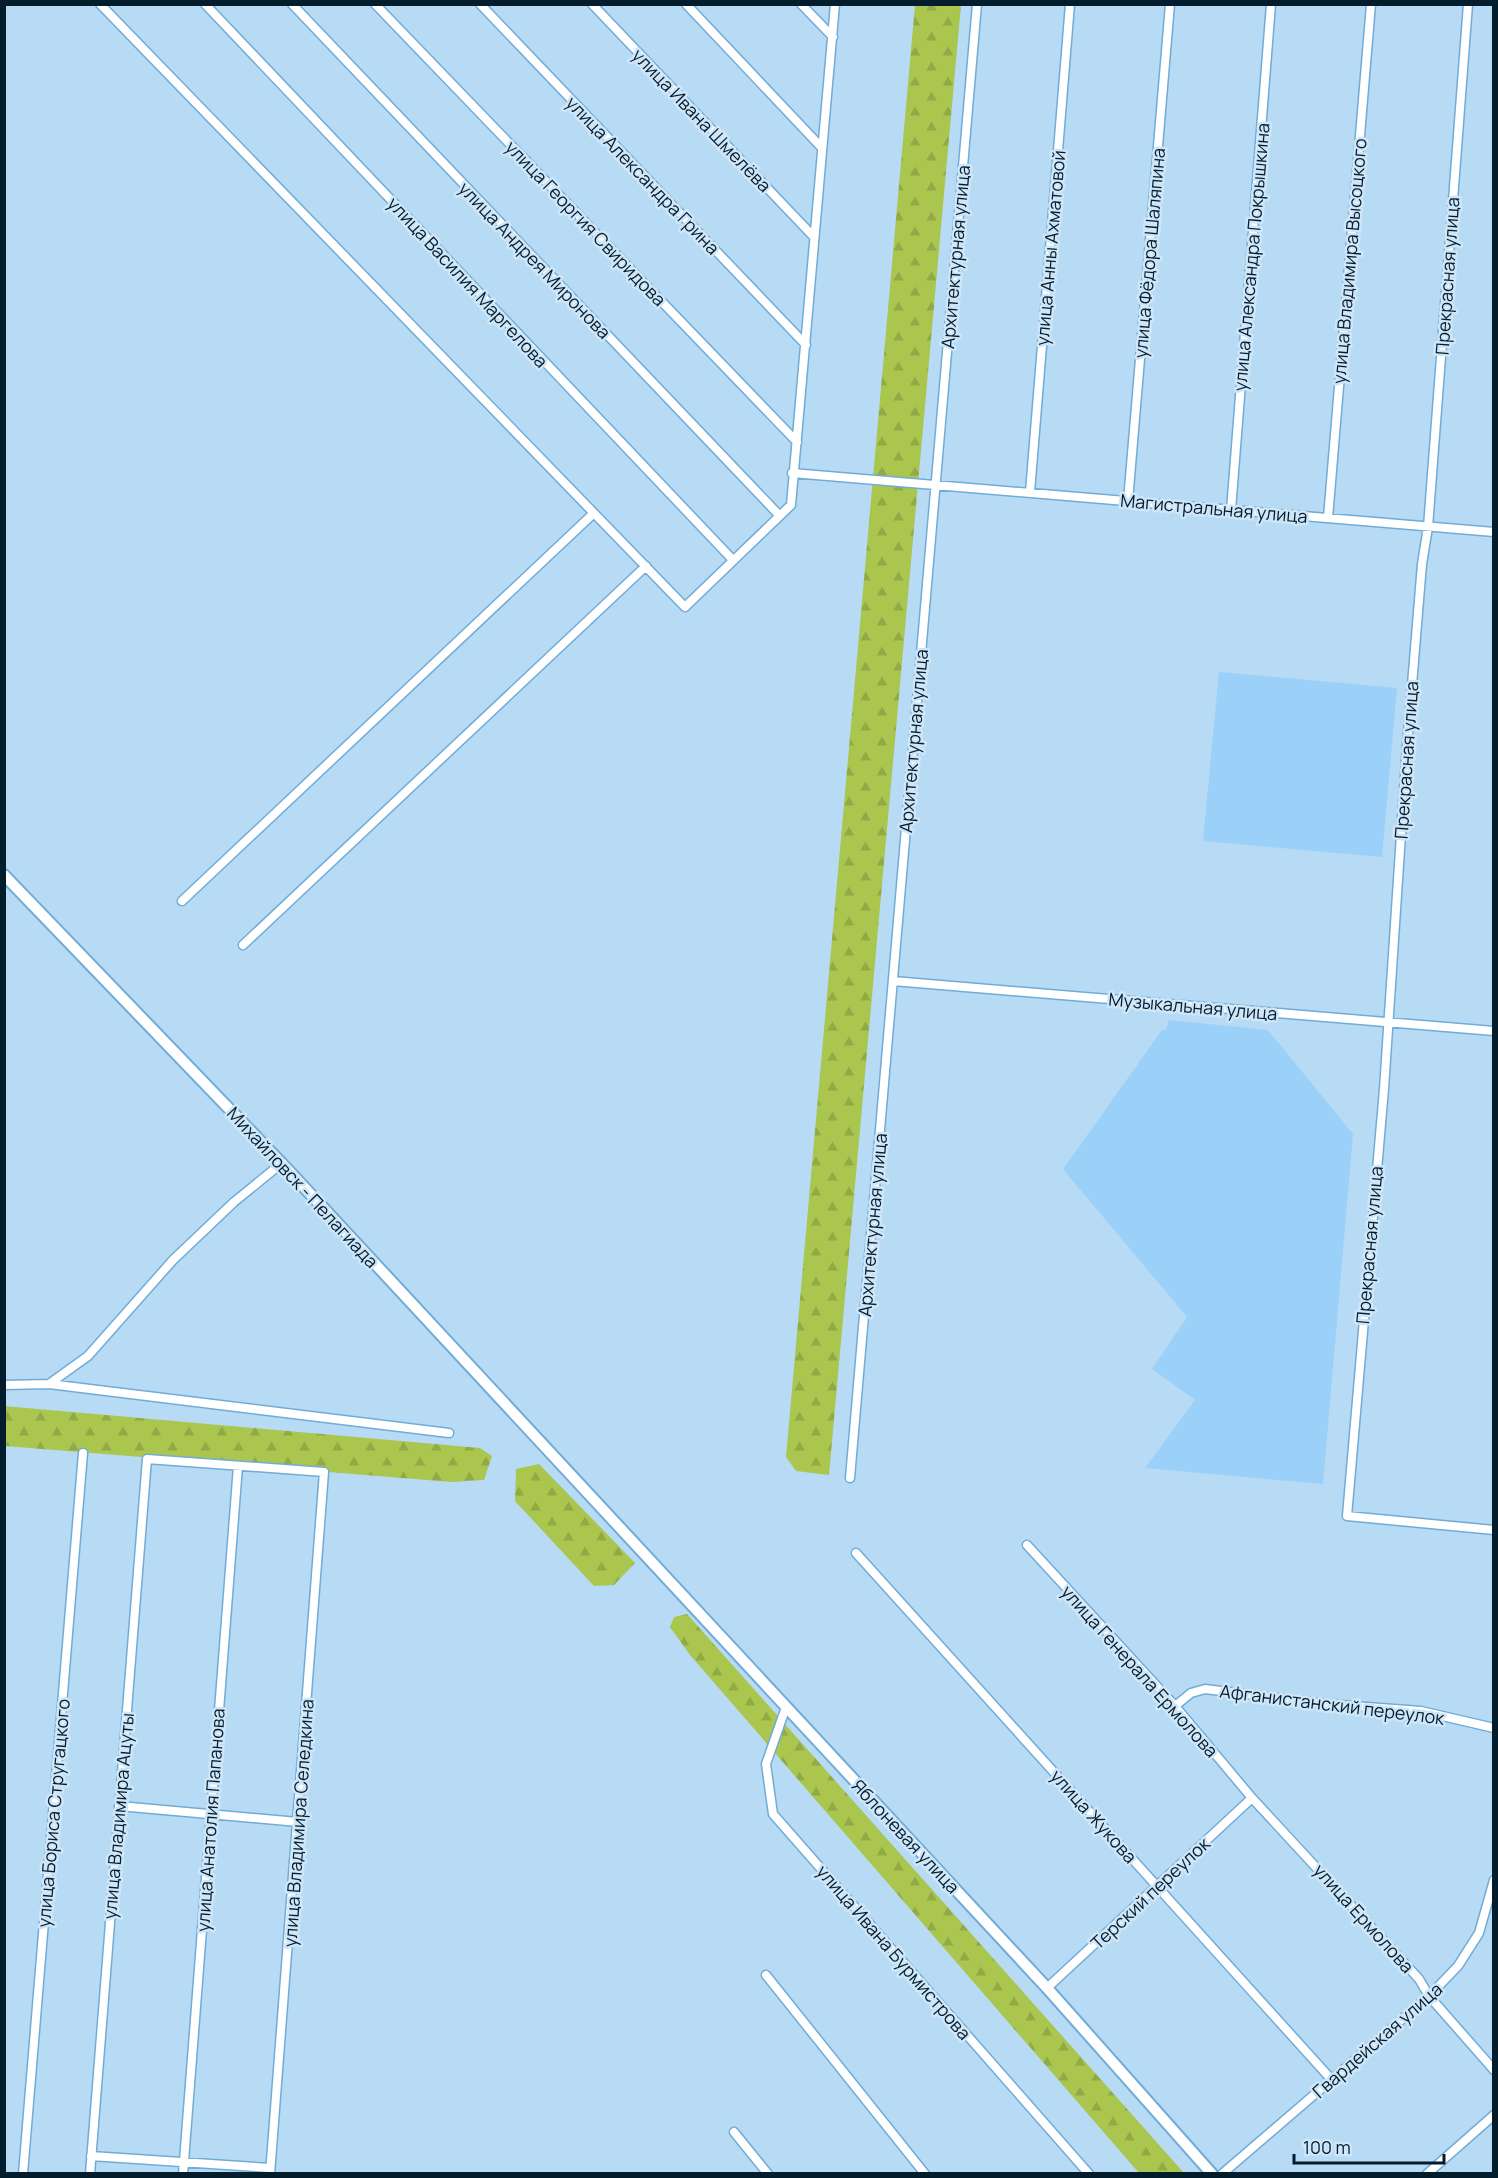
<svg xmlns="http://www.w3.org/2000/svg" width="1498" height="2178" font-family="Manrope,sans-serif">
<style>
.built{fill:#9bd0f8}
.forest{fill:url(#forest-firs)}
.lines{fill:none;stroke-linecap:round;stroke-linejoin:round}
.minor-casing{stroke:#71acd7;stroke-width:11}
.tertiary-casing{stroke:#71acd7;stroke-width:14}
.minor{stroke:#fff;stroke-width:8}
.tertiary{stroke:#fff;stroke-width:10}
.labels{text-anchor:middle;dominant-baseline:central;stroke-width:5;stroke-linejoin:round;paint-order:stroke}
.street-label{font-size:18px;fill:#041d2d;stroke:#cee6f8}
</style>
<defs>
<pattern id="forest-firs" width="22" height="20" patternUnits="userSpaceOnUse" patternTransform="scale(1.5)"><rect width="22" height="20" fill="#aac64f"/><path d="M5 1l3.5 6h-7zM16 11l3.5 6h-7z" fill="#91aa45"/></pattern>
</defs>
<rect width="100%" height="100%" fill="#b7daf5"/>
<path class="built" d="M1219,672l178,16 -15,169 -179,-16z
M1169,1020l99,10 85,104 -30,350 -178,-16 50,-68 -43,-31 35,-52 -124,-148 99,-139h4z"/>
<path class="forest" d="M915,5h46l-132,1470 -33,-4 -10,-14z
M4,1406l476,42 12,8 -8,24 -32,2 -447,-36z
M539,1464l96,99 -21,22 -20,1 -79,-85 1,-32z
M687,1614l497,559h-45l-449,-518 -20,-28 4,-10z"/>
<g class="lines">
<defs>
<path id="minor" d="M100,4l585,603 106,-102 44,-501
M205,4l527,555
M292,4l487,511
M375,4l422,438
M480,4l326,341
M592,4l221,232
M686,4l136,144
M801,4l32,33
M1468,4l-40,523 -6,37 -15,181 -23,344 -37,427 147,14
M792,473l702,59
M1030,492l40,-488
M1128,501l42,-497
M1231,510l40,-506
M1328,518l43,-514
M182,901l412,-388
M243,945l403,-379
M893,981l601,50
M49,1384l400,49
M4,1385l45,-1 39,-28 85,-96 61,-58 48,-39
M850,1478l127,-1474
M1027,1545l148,161 77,92 167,181 10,17 65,74
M856,1553l475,526
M1175,1706l16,-13 14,-4 121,15 95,7 73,17
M786,1707l-20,57 7,50 316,360
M119,1806l179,16
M766,1975l159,199
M1047,1988l205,-190
M734,2132l34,42
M91,2156l179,12
M23,2174l60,-721
M90,2174l57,-715 177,13 -54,702
M183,2174l55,-708
M1222,2174l207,-178 29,-30 21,-33 15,-53
M1427,2174l67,-59"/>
<path id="tertiary" d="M4,875l285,296 758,817 165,186"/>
</defs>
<use href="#minor" class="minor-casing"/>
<use href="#tertiary" class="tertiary-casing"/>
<use href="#minor" class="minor"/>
<use href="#tertiary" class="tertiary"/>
</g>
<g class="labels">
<g class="street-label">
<text transform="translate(702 120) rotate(46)">улица Ивана Шмелёва</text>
<text transform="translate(643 175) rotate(46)">улица Александра Грина</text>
<text transform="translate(586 223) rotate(46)">улица Георгия Свиридова</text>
<text transform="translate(1050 248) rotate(-85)">улица Анны Ахматовой</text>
<text transform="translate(1149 253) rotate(-85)">улица Фёдора Шаляпина</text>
<text transform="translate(955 257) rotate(-85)">Архитектурная улица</text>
<text transform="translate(1251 257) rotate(-85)">улица Александра Покрышкина</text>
<text transform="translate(535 260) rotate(46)">улица Андрея Миронова</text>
<text transform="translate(1349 261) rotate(-85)">улица Владимира Высоцкого</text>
<text transform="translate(1447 276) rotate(-86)">Прекрасная улица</text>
<text transform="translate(468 282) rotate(47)">улица Василия Маргелова</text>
<text transform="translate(1214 508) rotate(5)">Магистральная улица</text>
<text transform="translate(913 741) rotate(-85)">Архитектурная улица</text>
<text transform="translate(1406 760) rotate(-86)">Прекрасная улица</text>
<text transform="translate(1193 1006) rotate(5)">Музыкальная улица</text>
<text transform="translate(303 1187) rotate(47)">Михайловск - Пелагиада</text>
<text transform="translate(872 1225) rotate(-85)">Архитектурная улица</text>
<text transform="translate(1369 1245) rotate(-85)">Прекрасная улица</text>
<text transform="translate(1140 1671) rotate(48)">улица Генерала Ермолова</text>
<text transform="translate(1332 1704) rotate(7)">Афганистанский переулок</text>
<text transform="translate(53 1813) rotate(-85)">улица Бориса Стругацкого</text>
<text transform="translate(118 1816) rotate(-85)">улица Владимира Ацуты</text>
<text transform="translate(1094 1816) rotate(48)">улица Жукова</text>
<text transform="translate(210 1820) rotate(-86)">улица Анатолия Папанова</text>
<text transform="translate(298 1823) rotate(-86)">улица Владимира Селедкина</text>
<text transform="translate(906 1836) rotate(47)">Яблоневая улица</text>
<text transform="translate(1150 1893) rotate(-43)">Терский переулок</text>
<text transform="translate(1364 1918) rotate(48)">улица Ермолова</text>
<text transform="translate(894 1952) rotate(49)">улица Ивана Бурмистрова</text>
<text transform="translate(1377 2040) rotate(-41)">Гвардейская улица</text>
</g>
</g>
<rect width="1498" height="2178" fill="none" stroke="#041d2d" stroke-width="12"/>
<path d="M1294 2154v9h150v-9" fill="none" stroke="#041d2d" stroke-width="3"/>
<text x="1303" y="2154" font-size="18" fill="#041d2d" stroke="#cee6f8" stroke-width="4.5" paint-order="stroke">100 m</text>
</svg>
